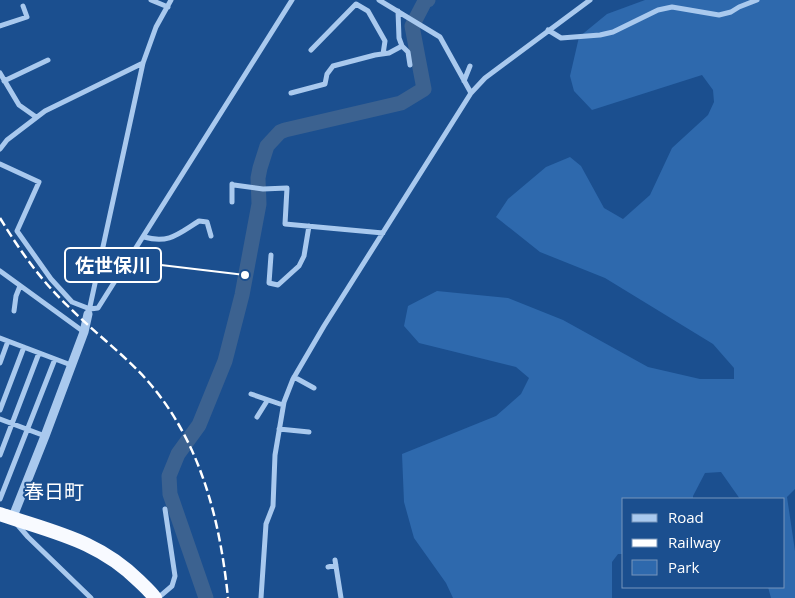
<svg xmlns="http://www.w3.org/2000/svg" width="795" height="598" font-family="'Open Sans','Noto Sans JP',sans-serif">
<style>
.green{fill:#2e69ad}
.lines{fill:none;stroke-linecap:round;stroke-linejoin:round}
.river{stroke:#3c6290;stroke-width:15}
.minor{stroke:#a9c9ee;stroke-width:5}
.tertiary{stroke:#a9c9ee;stroke-width:9}
.trunk{stroke:#f8faff;stroke-width:14}
.rail{stroke:#fff;stroke-width:2.5;stroke-dasharray:9 4;stroke-linecap:butt}
.labels{text-anchor:middle;dominant-baseline:central;stroke-width:4;stroke-linejoin:round;paint-order:stroke}
.quarter-label{font-size:20px;fill:#fff;stroke:#1b4f8f}
.leader{fill:none;stroke:#fff;stroke-width:2}
.callout-dot{fill:#fff;stroke:#1b4f8f;stroke-width:2}
.callout{fill:#1b4f8f;stroke:#fff;stroke-width:2}
.callout-label{font-size:19px;text-anchor:middle;font-weight:bold;fill:#fff}
</style>
<rect width="100%" height="100%" fill="#1b4f8f"/>
<path class="green" d="M645,0h150v489l-8,8 8,54v47h-24l-3,-11h16v-88h-44l-19,-27 -16,1 -12,23v3h-69v55h-6l-6,8v36h-159l-7,-15 -32,-45 -10,-36 -2,-48 94,-38 25,-22 8,-16 -13,-11 -97,-24 -15,-17 4,-20 29,-15 71,7 55,22 85,47 52,12h34v-11l-21,-24 -108,-66 -65,-26 -44,-35 12,-18 38,-32 24,-10 11,9 23,42 19,11 27,-24 22,-47 36,-33 6,-13 -1,-12 -11,-15 -110,35 -18,-19 -4,-15 9,-39 28,-23z"/>
<g class="lines">
<path class="river" d="M206,598l-36,-104 -1,-18 9,-22 21,-29 26,-64 17,-66 17,-91 -1,-26 2,-10 7,-22 13,-14 5,-2 116,-27 23,-14 -12,-63 13,-25 3,-1"/>
<path class="minor" d="M151,0l17,7
M379,0l61,37 31,56
M0,26l27,-9 -4,-11
M548,30l13,8 39,-3 13,-3 45,-22 14,-3 47,8 12,-3 8,-5 18,-7
M402,46l6,6 2,13
M311,50l45,-46 12,7 17,30 -2,13
M0,73l19,32 17,12
M4,81l44,-21
M464,81l6,-15
M291,93l34,-9 2,-10 6,-8 42,-11 14,-2 13,-7 -3,-8 -1,-27
M0,149l7,-9 38,-29 98,-48
M0,164l39,18 -22,49 34,48 21,23 18,7 8,-1 194,-308
M234,185l29,4 24,-1 -2,36 98,9
M232,202v-18
M144,237c25,7 34,-3 55,-16l8,1 4,14
M271,255l-2,28 9,2 21,-19 5,-10 5,-30
M0,271l84,61
M14,311l2,-15 4,-10
M89,311l54,-248 13,-36 15,-27
M0,338l71,27
M0,363l8,-22
M294,377l20,11
M251,394l32,11
M0,410l24,-63
M257,417l10,-16
M0,419l45,17
M279,429l30,3
M0,455l39,-102
M0,499l55,-140
M16,523l12,14 63,61
M335,560l6,38
M328,567l8,-2
M158,598l14,-12 3,-10 -10,-67
M261,598l5,-74 7,-18 2,-51 9,-53 9,-23 31,-53 147,-233 14,-15 105,-78"/>
<path class="tertiary" d="M12,519l33,-83 39,-104 4,-18"/>
<path class="trunk" d="M0,514c52,18 98,26 139,67 5,5 12,11 16,17"/>
<path class="rail" d="M0,218c20,33 42,64 70,90 24,24 52,45 75,70 55,61 75,141 83,220"/>
</g>
<g class="labels">
<g class="quarter-label">
<text x="54" y="491">春日町</text>
</g>
</g>
<path class="leader" d="M245 275L161 265"/>
<circle class="callout-dot" cx="245" cy="275" r="5"/>
<rect class="callout" x="65" y="248" width="96" height="34" rx="5"/>
<g class="callout-label">
<text x="113" y="272">佐世保川</text>
</g>
<rect x="622" y="498" width="162" height="90" fill="#1b4f8f" stroke="#7695bc"/>
<rect x="632" y="514" width="25" height="8" fill="#a9c9ee" stroke="#7695bc"/>
<text x="668" y="523" font-size="15" fill="#ffffff">Road</text>
<rect x="632" y="539" width="25" height="8" fill="#ffffff" stroke="#7695bc"/>
<text x="668" y="548" font-size="15" fill="#ffffff">Railway</text>
<rect x="632" y="560" width="25" height="15" fill="#2e69ad" stroke="#7695bc"/>
<text x="668" y="573" font-size="15" fill="#ffffff">Park</text>
</svg>
